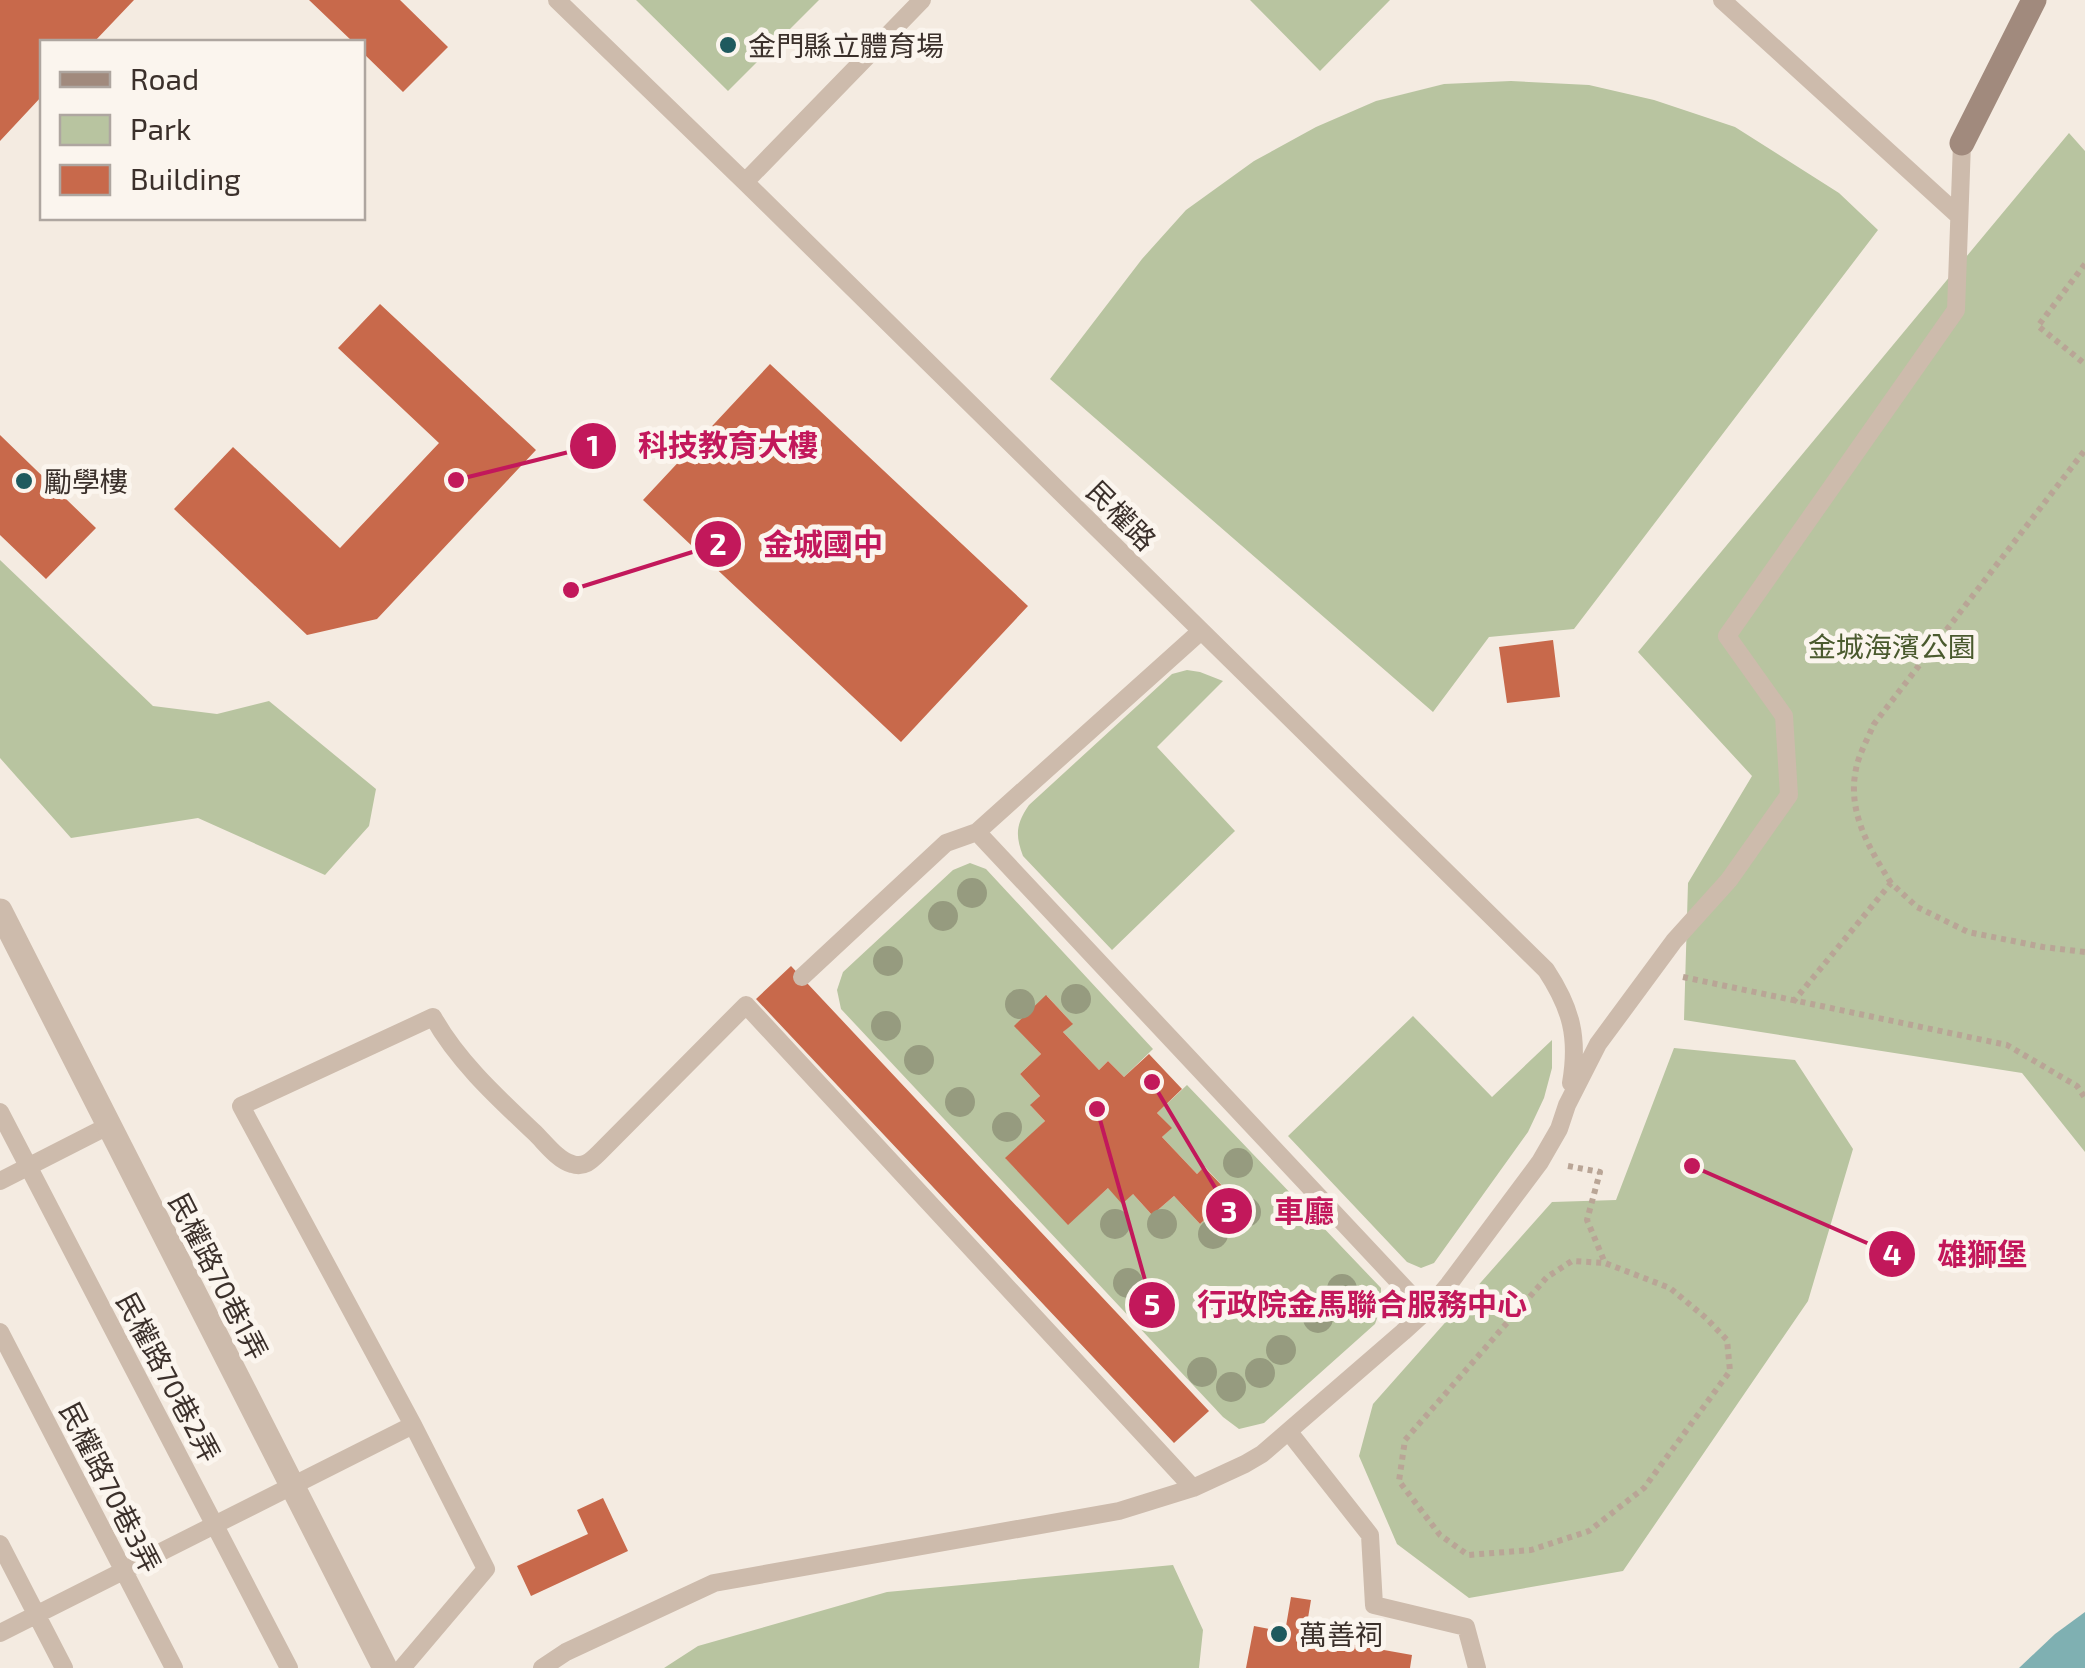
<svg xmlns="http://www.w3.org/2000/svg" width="2085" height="1668" font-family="'Exo 2','Noto Sans TC',sans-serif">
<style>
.green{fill:#b8c4a0}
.water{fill:#7fb0b2}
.building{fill:#c8694b}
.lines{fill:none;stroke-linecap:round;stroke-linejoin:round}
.path{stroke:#b9a596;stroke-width:6;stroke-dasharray:5 5;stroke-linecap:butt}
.lane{stroke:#cdbbac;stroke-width:18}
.street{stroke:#cdbbac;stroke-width:25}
.secondary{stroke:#a18a7d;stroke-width:25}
.tree{fill:#969b7f}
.poi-dot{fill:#1f5a5e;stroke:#fbf5ee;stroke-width:4}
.labels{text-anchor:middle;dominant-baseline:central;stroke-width:10;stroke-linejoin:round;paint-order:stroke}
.poi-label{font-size:28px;fill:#3b302b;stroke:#fbf5ee;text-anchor:start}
.street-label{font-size:28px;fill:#3b302b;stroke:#fbf5ee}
.park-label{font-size:28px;fill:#4a5a2e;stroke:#fbf5ee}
.leader{fill:none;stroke:#c2185b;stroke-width:4}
.callout-dot{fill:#c2185b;stroke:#fbf5ee;stroke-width:4}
.mark-label{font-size:30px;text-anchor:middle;font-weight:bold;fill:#fff}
.callout-label{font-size:30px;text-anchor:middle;font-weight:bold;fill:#c2185b;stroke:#fbf5ee;stroke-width:10;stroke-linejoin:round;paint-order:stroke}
</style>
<rect width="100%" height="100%" fill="#f4ebe1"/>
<path class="green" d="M636,0h183l-91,91z
M1250,0h140l-70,71z
M1511,81l78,4 65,15 81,27 104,66 39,37 -304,399 -85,8 -56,75 -383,-333 92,-120 44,-49 68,-49 62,-34 60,-26 68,-17z
M2069,133l16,18v1001l-63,-79 -338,-53 4,-137 64,-107 -114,-124z
M0,560l153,146 64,8 52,-13 107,88 -7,37 -44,49 -127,-57 -127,20 -71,-80z
M1187,670l13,2 23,9 -66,66 78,84 -123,119 -89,-94c-8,-21 -7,-32 6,-51l143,-131z
M970,863l16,6 167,180 -29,28 -16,-16 -9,9 -36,-38 9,-9 -25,-27 -32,30 26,28 -21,20 20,22 -9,10 14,15 -39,38 62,65 40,-36 25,6 19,21 22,-19 26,28 31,-29 -26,-28 -8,7 -35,-37 9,-9 -14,-15 30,-28 194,203v19l-6,17 -111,99 -25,6 -16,-12 -382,-408 -4,-19 6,-18 110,-102z
M1413,1016l79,81 60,-57v28l-8,30 -16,34 -94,131 -13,5 -14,-6 -119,-126z
M1674,1048l121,12 58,89 -45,152 -185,270 -154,27 -72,-54 -38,-88 14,-52 179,-202 64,-2z
M1173,1565l30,65 -4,38h-535l34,-22 189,-54z"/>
<path class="water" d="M2085,1612v56h-66l36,-34z"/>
<path class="building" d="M0,0h134l-40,42h-52v54l-42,45z
M309,0h91l48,47 -45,45 -41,-40v-10h-9z
M380,304l156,146 -159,169 -70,16 -133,-126 59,-62 107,101 99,-105 -101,-95z
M770,364l258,242 -127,136 -258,-242z
M0,435l96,93 -50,51 -46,-44z
M1553,640l7,57 -53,6 -8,-56z
M791,966l418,445 -35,32 -418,-444z
M1046,995l27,29 -10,8 36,38 9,-9 16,16 25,-23 33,35 -25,24 15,15 -10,9 35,37 7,-7 27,28 -31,29 -26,-28 -22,19 -19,-21 -11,10 -14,-16 -40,37 -63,-67 40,-37 -15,-16 10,-9 -20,-22 21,-20 -27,-28z
M603,1498l25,53 -97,45 -14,-30 71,-32 -11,-24z
M1291,1597l20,3 -6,36 107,19 -2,13h-164l8,-42 31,6z"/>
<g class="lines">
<path class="path" d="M2085,264l-47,62 47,38
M1891,883c-22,-35 -44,-71 -35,-114 3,-15 12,-31 18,-45l211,-274
M1683,977l324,68 70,41 8,12
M1793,1002l98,-119 26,24 51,25 75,15 42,5
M1568,1166l32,6 -13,48 18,43 65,25 36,30 21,22 3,31 -86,117 -55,43 -58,19 -63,5 -28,-20 -41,-54 6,-41 142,-163 25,-16 33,2"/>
<path class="lane" d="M557,0l188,182 801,788c25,38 33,67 25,113
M1722,0l237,216
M745,182l177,-182
M977,832l449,479
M802,977l144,-134 31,-11 224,-201
M0,1112l289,556
M0,1181l108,-55
M0,1332l174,336
M1289,1432l81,103 4,70 92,22 11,41
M0,1544l64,124
M0,1633l413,-208
M402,1668l84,-99 -73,-144 -172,-319 192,-89c25,45 66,82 103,117 10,10 22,26 36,30 12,4 19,-3 27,-11l147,-148 447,483
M542,1668l24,-16 148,-69 405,-72 74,-23 52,-24 17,-10 141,-122 23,-21 23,-27 91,-122 19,-33 8,-24 31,-61 76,-103 55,-61 60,-85 -5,-79 -57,-80 229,-326 6,-167"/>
<path class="street" d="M0,911l385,757"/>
<path class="secondary" d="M1962,143l72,-143"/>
</g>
<g class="tree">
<circle cx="972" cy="893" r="15"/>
<circle cx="943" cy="916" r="15"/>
<circle cx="888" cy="961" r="15"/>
<circle cx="1076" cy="999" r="15"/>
<circle cx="1020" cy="1004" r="15"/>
<circle cx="886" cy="1026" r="15"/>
<circle cx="919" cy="1060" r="15"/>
<circle cx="960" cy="1102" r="15"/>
<circle cx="1007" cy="1127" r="15"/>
<circle cx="1238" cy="1163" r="15"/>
<circle cx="1246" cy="1212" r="15"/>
<circle cx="1115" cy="1224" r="15"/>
<circle cx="1162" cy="1224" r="15"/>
<circle cx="1213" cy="1234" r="15"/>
<circle cx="1128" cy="1283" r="15"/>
<circle cx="1342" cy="1289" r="15"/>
<circle cx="1150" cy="1306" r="15"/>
<circle cx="1318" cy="1318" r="15"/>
<circle cx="1281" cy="1350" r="15"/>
<circle cx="1202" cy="1372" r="15"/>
<circle cx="1260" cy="1373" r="15"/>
<circle cx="1231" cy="1387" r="15"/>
</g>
<g class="poi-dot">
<circle cx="728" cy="45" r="10"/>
<circle cx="24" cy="481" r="10"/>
<circle cx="1279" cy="1634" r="10"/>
</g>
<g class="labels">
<g class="poi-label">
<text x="748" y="45">金門縣立體育場</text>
<text x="44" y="481">勵學樓</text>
<text x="1299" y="1634">萬善祠</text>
</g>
<g class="street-label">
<text transform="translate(1122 515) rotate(45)">民權路</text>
<text transform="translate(219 1276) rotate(63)">民權路70巷1弄</text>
<text transform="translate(169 1377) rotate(62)">民權路70巷2弄</text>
<text transform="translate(111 1487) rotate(63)">民權路70巷3弄</text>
</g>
<g class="park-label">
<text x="1892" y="646">金城海濱公園</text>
</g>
</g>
<path class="leader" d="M456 480L593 446M571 590L718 544M1152 1082L1229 1211M1692 1166L1892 1254M1097 1109L1152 1305"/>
<g class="callout-dot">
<circle cx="456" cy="480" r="10"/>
<circle cx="571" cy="590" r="10"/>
<circle cx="1152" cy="1082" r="10"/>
<circle cx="1692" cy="1166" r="10"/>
<circle cx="1097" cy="1109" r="10"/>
<circle cx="593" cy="446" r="25"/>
<circle cx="718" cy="544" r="25"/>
<circle cx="1229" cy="1211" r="25"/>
<circle cx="1892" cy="1254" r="25"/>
<circle cx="1152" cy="1305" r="25"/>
</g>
<g class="mark-label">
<text x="593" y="456">1</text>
<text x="718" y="555">2</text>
<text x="1229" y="1222">3</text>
<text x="1892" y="1265">4</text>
<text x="1152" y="1315">5</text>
</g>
<g class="callout-label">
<text x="728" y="456">科技教育大樓</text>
<text x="823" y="555">金城國中</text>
<text x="1304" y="1222">車廳</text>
<text x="1982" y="1265">雄獅堡</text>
<text x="1362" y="1315">行政院金馬聯合服務中心</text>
</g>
<rect x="40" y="40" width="325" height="180" fill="#fbf5ee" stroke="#aea6a0" stroke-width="2.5"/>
<rect x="60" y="72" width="50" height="15" fill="#a18a7d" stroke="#aea6a0" stroke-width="2.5"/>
<text x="130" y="90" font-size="30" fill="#3b302b">Road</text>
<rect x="60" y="115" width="50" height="30" fill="#b8c4a0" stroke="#aea6a0" stroke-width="2.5"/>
<text x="130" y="140" font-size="30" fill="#3b302b">Park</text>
<rect x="60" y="165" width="50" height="30" fill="#c8694b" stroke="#aea6a0" stroke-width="2.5"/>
<text x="130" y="190" font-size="30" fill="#3b302b">Building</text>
</svg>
